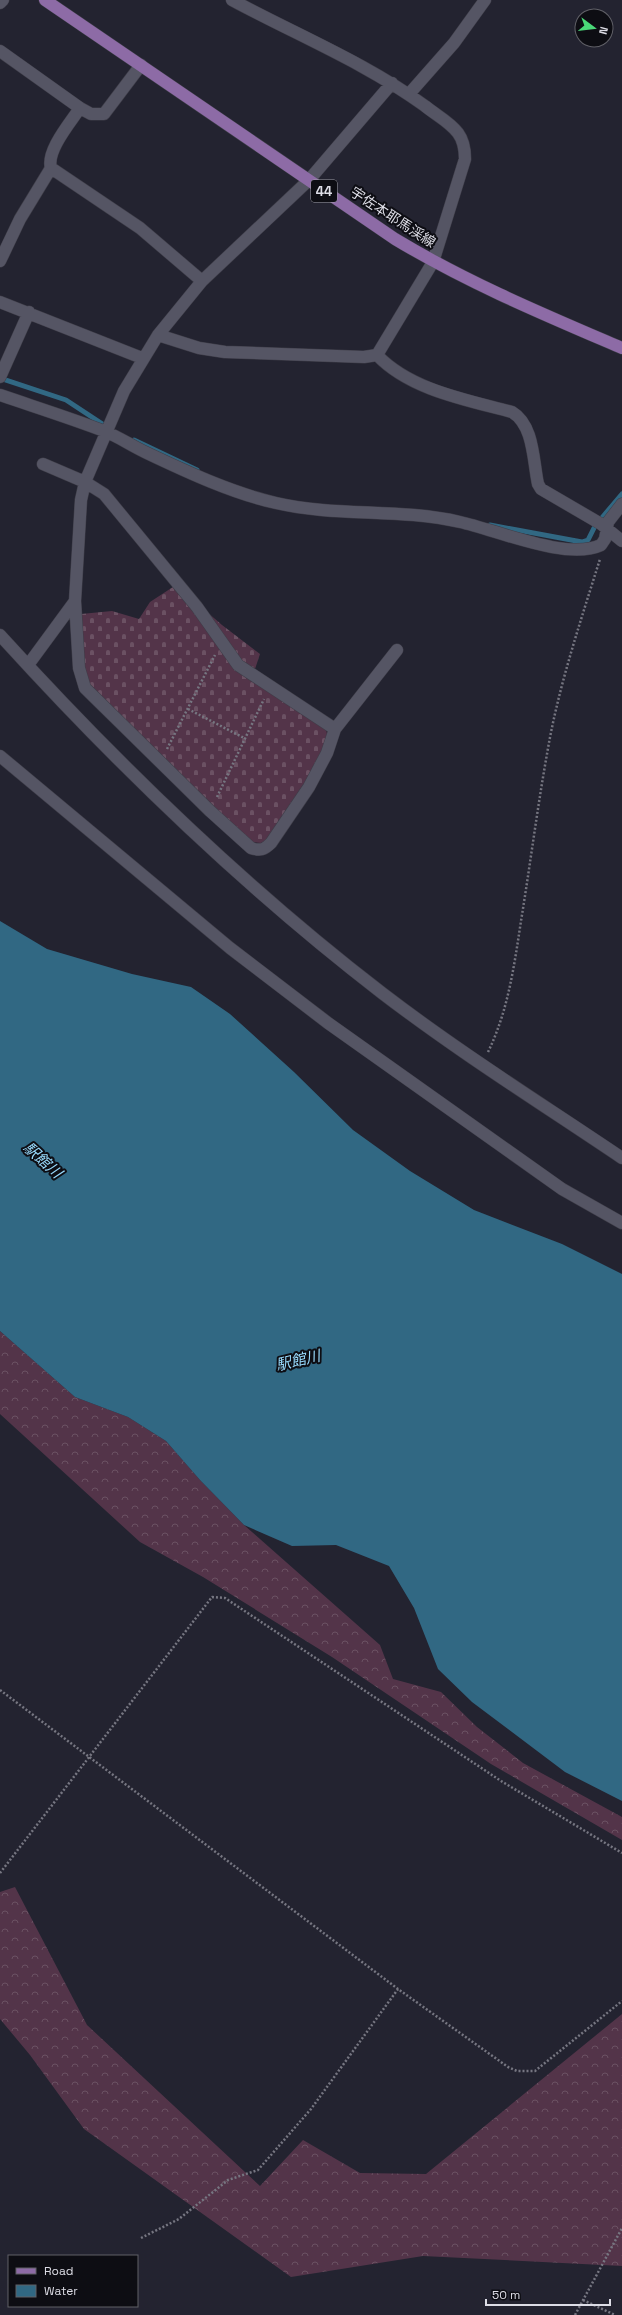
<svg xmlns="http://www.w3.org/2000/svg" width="622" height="2315" font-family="'Space Grotesk','Noto Sans JP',sans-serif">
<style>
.forest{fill:url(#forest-crowns)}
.cemetery{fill:url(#cemetery-stones)}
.water{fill:#316883}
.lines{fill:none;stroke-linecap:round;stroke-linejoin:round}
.stream{stroke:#316883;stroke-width:5}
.minor-casing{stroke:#3f3e49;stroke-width:13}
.primary-casing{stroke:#3f3e49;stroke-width:13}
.path{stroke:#767681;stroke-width:2.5;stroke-dasharray:2 2;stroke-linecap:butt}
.minor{stroke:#555564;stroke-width:12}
.primary{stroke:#8d6ba6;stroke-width:12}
.labels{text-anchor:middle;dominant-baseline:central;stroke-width:4;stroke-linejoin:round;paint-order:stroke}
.shield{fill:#0d0d13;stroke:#9f9fa7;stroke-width:1}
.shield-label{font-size:13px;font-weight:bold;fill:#dddde6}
.street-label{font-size:14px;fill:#dddde6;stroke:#0d0d13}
.water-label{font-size:15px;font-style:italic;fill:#97d9fb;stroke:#0d0d13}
</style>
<defs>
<pattern id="forest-crowns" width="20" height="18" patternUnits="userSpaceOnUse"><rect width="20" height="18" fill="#533449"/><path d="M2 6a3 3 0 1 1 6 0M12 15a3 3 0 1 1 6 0" fill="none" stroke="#6b5163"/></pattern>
<pattern id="cemetery-stones" width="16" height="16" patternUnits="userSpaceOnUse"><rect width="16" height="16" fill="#533449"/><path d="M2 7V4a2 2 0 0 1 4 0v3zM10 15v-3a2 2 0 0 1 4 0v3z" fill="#6b5163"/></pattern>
</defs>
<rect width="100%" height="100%" fill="#232330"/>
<path class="forest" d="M0,1331l75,66 53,20 38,24 34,39 44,45 136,120 13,34 48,13 36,35 46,36 99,54v23l-131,-76 -159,-107 -129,-80 -63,-35 -140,-128z
M15,1887l72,138 173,161 43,-46 57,33 66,1 196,-160v252l-199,-10 -132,21 -207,-148 -54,-74 -30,-36v-127z"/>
<path class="cemetery" d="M176,585l46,40 38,29 -5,15 71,60 2,10 -23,46 -36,54 -8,4 -9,-1 -47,-40 -114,-113 -6,-10 -4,-65 31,-3 27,8 11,-17z"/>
<path class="water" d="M0,921l47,28 85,25 59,13 39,27 64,58 59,58 57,41 64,39 88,34 60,30v527l-57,-29 -93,-70 -34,-33 -24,-61 -25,-42 -53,-21 -44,1 -48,-21 -44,-45 -34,-39 -38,-24 -53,-20 -75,-66z"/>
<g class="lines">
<path class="stream" d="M0,378l66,22 41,27
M134,440l63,30
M490,525l92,17 6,-2 7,-14 27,-32"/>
<defs>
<path id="minor" d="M0,3l3,-3
M0,51l80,57 11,6h13l37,-49
M392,83l-83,97 -107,101 -44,54 -34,56 -39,91 -4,18 -6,101 4,67 6,20 125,123 41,37c9,3 13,2 20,-5l38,-56 18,-34 8,-24 62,-79
M409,94l45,-51 31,-43
M80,108c-10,15 -34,43 -29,60l89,60 62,53
M0,261l20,-42 31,-51
M0,302l142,56
M158,335l41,13 26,4 139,5 13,-2 56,-93 32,-103c0,-9 -1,-18 -7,-26 -8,-11 -22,-18 -33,-27 -59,-43 -128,-71 -193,-106
M377,355c33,35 90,45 135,57 22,13 21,49 26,72l3,5 60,35 21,17
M0,377l29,-65
M0,395c35,12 70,23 104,36 15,6 28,15 43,22 40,19 85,40 129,50 61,14 123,5 184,19 37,8 107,39 141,23l4,-6 3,-17 14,-18
M43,464l42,18 19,12 93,113 41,58 97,64
M0,635c118,130 243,251 382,358 77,59 160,111 240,165
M28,665l47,-64
M0,756l230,192 98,75 234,166 60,34"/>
<path id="primary" d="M45,0l350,239c73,44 150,76 227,109"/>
</defs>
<use href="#minor" class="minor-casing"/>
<use href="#primary" class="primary-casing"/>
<path class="path" d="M188,709l58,30
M167,749l48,-94
M217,797l47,-98
M488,1052c20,-41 26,-85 33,-131 9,-55 16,-111 26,-167 11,-66 33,-131 53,-195
M0,1690l398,299 110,78 9,4h18l87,-70
M0,1873l212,-276 13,1 276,183 121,72
M141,2238l38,-19 49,-39 30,-10 53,-61 87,-120
M583,2300l32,15
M575,2315l47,-87"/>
<use href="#minor" class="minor"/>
<use href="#primary" class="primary"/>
</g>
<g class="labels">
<rect class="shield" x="311" y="180" width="26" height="22" rx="3"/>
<g class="shield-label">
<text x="324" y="191">44</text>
</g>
<g class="street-label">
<text transform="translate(393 217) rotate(33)">宇佐本耶馬渓線</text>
</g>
<g class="water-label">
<text transform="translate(43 1160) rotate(42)">駅館川</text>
<text transform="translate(298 1360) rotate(-13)">駅館川</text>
</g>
</g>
<rect x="8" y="2255" width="130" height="52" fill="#0d0d13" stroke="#606067"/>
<rect x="16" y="2268" width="20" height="6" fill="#8d6ba6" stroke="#606067"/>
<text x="44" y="2275" font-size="12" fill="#dddde6">Road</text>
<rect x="16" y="2285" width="20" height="12" fill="#316883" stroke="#606067"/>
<text x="44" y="2295" font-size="12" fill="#dddde6">Water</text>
<g transform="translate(594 28) rotate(105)"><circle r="19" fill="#0d0d13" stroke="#606067"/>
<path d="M0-3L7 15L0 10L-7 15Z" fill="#4ad778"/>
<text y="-6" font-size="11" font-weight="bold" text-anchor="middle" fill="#dddde6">N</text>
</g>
<path d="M486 2299v6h124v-6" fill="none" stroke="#dddde6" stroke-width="2"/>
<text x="492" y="2299" font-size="12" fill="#dddde6" stroke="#0d0d13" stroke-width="3" paint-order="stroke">50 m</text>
</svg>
